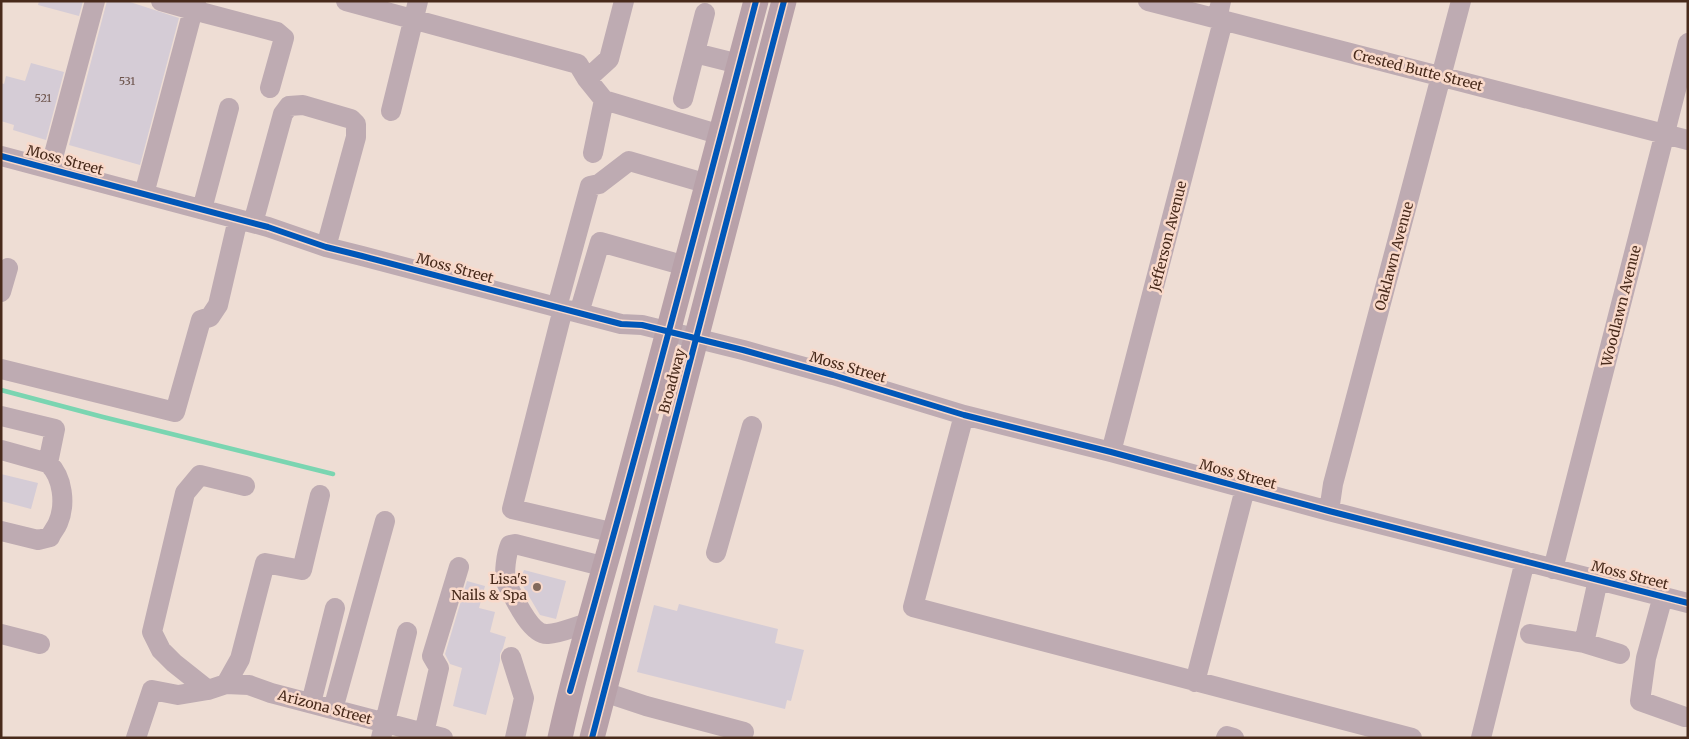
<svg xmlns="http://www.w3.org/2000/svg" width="1689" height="739" font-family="Merriweather,serif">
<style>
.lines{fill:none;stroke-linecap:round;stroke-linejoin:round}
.stream{stroke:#7ad5b1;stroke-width:4.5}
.building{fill:#d5ccd6}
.minor{stroke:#beabb2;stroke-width:20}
.major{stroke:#b8a1a9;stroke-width:25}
.cycleway-casing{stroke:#f9d9ca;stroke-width:9}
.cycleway{stroke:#0057b8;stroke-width:6}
.poi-dot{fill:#82695c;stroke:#f9d9ca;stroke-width:2}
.labels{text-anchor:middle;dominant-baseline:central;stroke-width:5;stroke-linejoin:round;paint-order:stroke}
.number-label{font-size:11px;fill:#6b524a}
.street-label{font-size:14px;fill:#482a1b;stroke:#f9d9ca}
.poi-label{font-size:14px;fill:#482a1b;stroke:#f9d9ca;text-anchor:end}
</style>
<rect width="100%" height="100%" fill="#eeddd4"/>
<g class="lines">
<path class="stream" d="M1,390l102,27 230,57"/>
</g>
<path class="building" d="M39,1h44l-4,15 -41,-11z
M107,1h20l52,17 -39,147 -71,-20z
M31,63l33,9 -18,68 -33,-10 1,-5 -13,-4v-38l3,1 2,-8 19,5z
M1,474l37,9 -7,26 -30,-8z
M524,570l42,11 -10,38 -16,-4 -20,-34z
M467,581l18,5 -6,22 16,4 -5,20 16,5 -3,11 -3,6v7l-14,54 -33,-9 9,-38 -12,-4 -5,-10z
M679,604l99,25 -3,14 29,7 -13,51 -4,-1 -2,9 -148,-37 17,-67 23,6z"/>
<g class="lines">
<path class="minor" d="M196,1l-3,9 84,22 7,6 -14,50
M346,1l232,63 9,15 17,21 117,35
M1148,1l540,139
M1217,19l4,-18
M695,53l44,11
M587,79l22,-20 15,-58
M683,99l22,-86
M391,111l27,-110
M593,153l11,-53
M1,156l267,71 58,20 36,9 259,68 21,1 101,25 90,25 131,40 147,37 218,59 359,92
M50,169l45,-168
M144,194l49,-184 -32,-9
M202,209l27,-101
M253,223l30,-109 6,-8 14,-1 48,14 5,5v13l-30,110
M1,292l7,-24
M557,307l33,-121 9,-2 30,-23 79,23
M563,309l-51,200 103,24
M579,313l21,-71 86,24
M1,369l174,43 26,-92 9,-3 8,-12 20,-86
M964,415l-51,192 499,131
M1,416l54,13 -7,34 -47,-13
M1111,452l112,-431
M1329,511l4,-27 128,-483
M1,531l37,9 12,-3c2,-5 6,-9 8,-14 8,-19 5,-46 -10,-60
M716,553l36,-127
M1553,569l135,-526
M1598,580l-14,63 36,11
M1663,596l-17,62 -6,43 45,16
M589,623c-13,3 -28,10 -41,11 -17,2 -35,-38 -42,-52 -2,-10 0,-27 4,-37l5,-1 91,23
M1,634l39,10
M1530,634l54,9
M511,657l13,41 -9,40
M1195,682l50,-193
M226,684l14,-25 25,-96 37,7 18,-75
M208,690l-34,-27 -13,-13 -9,-18 33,-139 15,-18 45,11
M604,692l42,14 98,26
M311,703l24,-95
M333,709l52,-188
M424,733l15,-65 -7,-12 27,-89
M136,738l16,-48 26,5 30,-5 18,-6 23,1 22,8 172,45
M381,738l26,-106
M1226,738l1,-2 7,2
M1481,738l44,-177"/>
<path class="major" d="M560,738c17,-79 41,-156 62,-233 45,-168 90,-336 134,-504
M592,738l192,-737"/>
<defs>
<path id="cycleway" d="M1,156l267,71 58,20 36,9 259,68 21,1 101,25 90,25 131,40 147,37 218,59 359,92
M570,691c65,-230 126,-459 186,-690
M592,738l192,-737"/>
</defs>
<use href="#cycleway" class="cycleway-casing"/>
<use href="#cycleway" class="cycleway"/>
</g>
<circle class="poi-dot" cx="537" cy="587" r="5"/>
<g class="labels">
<g class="number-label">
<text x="127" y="81">531</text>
<text x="43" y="98">521</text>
</g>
<g class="street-label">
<text transform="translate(1418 70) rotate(14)">Crested Butte Street</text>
<text transform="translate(65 160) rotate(15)">Moss Street</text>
<text transform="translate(1168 236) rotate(-76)">Jefferson Avenue</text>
<text transform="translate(1394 256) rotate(-75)">Oaklawn Avenue</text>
<text transform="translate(455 268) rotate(15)">Moss Street</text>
<text transform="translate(1621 306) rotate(-76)">Woodlawn Avenue</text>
<text transform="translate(848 367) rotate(16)">Moss Street</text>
<text transform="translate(672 381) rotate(-75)">Broadway</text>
<text transform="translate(1238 474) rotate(15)">Moss Street</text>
<text transform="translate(1630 575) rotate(14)">Moss Street</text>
<text transform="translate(325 707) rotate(15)">Arizona Street</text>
</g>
<g class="poi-label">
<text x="527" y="579">Lisa's<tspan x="527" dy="16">Nails &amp; Spa</tspan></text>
</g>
</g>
<rect width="1689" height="739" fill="none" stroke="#482a1b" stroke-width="5"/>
</svg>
